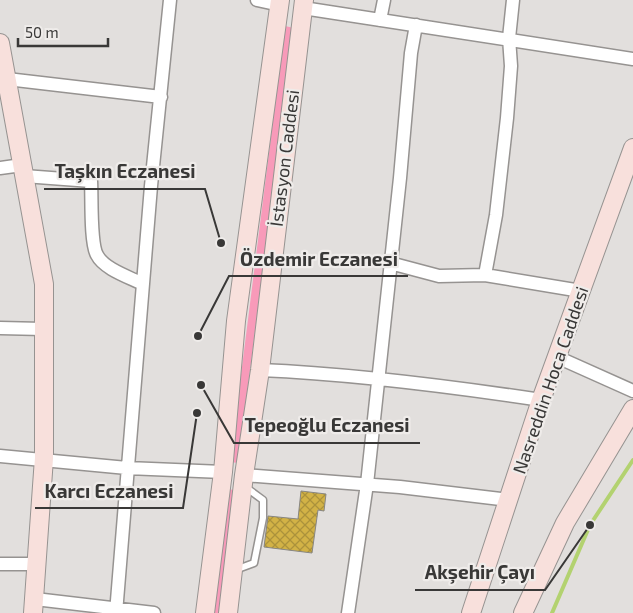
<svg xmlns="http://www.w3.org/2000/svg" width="633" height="613" font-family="'Exo 2',sans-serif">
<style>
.green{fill:#f89ab9}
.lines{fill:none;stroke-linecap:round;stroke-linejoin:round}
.stream{stroke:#b3d270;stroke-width:4}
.building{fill:url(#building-cross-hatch);stroke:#878683}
.lane-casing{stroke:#969391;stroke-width:9}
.street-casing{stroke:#969391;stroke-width:15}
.secondary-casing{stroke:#969391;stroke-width:20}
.lane{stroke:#fff;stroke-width:6}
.street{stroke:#fff;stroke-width:12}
.secondary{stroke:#f8e0dc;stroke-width:18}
.labels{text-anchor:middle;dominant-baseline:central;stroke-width:4.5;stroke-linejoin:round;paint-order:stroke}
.street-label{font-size:18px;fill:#393837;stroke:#efecea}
.leader{fill:none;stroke:#393837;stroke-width:2}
.callout-dot{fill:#393837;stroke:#efecea;stroke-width:2}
.callout-label{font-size:19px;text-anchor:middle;font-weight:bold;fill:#393837;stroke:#efecea;stroke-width:4.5;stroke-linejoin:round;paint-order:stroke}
</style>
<defs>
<pattern id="building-cross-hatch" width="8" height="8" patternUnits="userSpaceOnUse" patternTransform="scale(1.25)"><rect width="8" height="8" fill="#d2b246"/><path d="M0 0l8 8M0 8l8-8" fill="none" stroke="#ab923b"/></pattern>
</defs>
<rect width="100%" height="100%" fill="#e2dfdd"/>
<path class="green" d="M285,26l9,2 -56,435 -8,-1z
M225,488l8,2 -14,123h-8z"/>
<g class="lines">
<path class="stream" d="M552,613l38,-88 43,-65"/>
</g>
<path class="building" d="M301,491l25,3 -2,17 -6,-1 -6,43 -48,-6 4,-31 30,3z"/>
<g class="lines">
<defs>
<path id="lane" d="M235,570l19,-7 9,-45v-18l-19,-14"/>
<path id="street" d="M257,0l23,5
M303,8l330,51
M380,20l4,-20
M7,79l154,18
M0,168l22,-3
M24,176l67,5c1,16 -1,62 6,74 7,14 32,22 46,29
M390,263l49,13 46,-1 96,16
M485,275l11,-60 11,-97 4,-52 -2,-28 4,-38
M0,328l43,1
M557,357l76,34
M260,370c95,4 188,16 281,30
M0,456l127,12 96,4
M244,475l156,12 109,13
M0,564h38
M35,599l119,14
M116,613l35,-427 19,-186
M348,613l19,-129 33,-306 11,-125 5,-28"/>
<path id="secondary" d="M0,43l44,241v174l-11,155
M205,613l18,-141 13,-151 44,-321
M228,613l16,-138 16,-105 44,-370
M471,613l70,-213 92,-252
M523,613l42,-90 68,-114"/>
</defs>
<use href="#lane" class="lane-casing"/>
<use href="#street" class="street-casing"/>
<use href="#secondary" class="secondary-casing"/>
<use href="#lane" class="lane"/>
<use href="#street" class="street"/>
<use href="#secondary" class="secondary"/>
</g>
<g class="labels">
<g class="street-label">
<text transform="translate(284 158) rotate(-83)">İstasyon Caddesi</text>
<text transform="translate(550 380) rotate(-71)">Nasreddin Hoca Caddesi</text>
</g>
</g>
<path class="leader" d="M221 243L205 189H44M198 336L229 276H408M201 385L234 443H420M197 413L183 508H35M590 525L545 590H415"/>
<g class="callout-dot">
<circle cx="221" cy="243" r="5"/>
<circle cx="198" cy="336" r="5"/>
<circle cx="201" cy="385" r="5"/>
<circle cx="197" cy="413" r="5"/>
<circle cx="590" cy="525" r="5"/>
</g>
<g class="callout-label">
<text x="125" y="178">Taşkın Eczanesi</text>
<text x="319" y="266">Özdemir Eczanesi</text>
<text x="327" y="432">Tepeoğlu Eczanesi</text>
<text x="109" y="498">Karcı Eczanesi</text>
<text x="480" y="579">Akşehir Çayı</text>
</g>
<path d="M18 38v8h90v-8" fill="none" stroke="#393837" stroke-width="2.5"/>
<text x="25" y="38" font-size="15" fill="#393837" stroke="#efecea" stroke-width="4" paint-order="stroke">50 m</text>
</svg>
